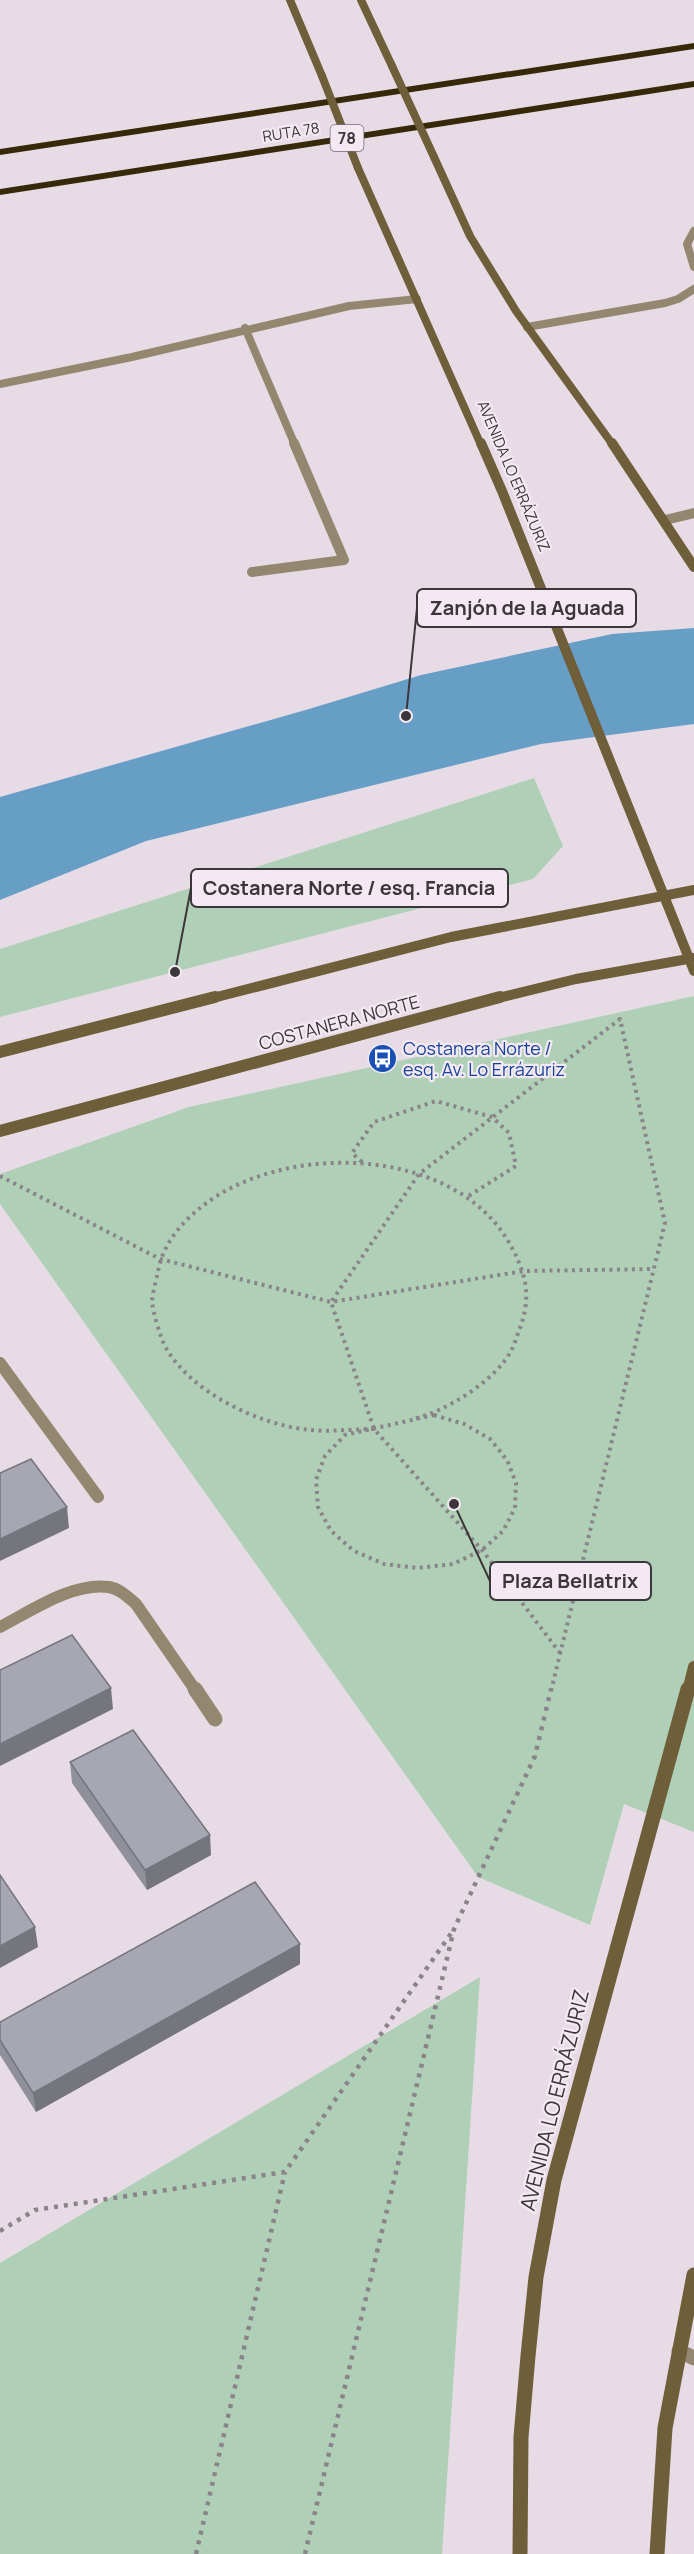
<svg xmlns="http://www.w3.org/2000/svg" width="694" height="2554" font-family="Manrope,sans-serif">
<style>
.green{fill:#afd0b6}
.water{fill:#679ec6}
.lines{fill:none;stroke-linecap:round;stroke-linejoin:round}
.path-far1{stroke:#8b838a;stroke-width:4;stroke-dasharray:3 4.5;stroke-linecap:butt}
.path{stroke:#8b838a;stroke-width:4.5;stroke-dasharray:4 6;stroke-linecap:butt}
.lane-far3{stroke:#93886f;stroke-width:8}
.lane-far2{stroke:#93886f;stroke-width:10}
.lane-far1{stroke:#93886f;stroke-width:12}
.lane{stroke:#93886f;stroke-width:15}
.street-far2{stroke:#93886f;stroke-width:8}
.street-far1{stroke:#93886f;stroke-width:10}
.street{stroke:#93886f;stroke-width:15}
.secondary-far3{stroke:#6e5e39;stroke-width:8}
.secondary-far2{stroke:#6e5e39;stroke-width:10}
.secondary-far1{stroke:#6e5e39;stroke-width:12}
.secondary{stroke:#6e5e39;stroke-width:15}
.highway{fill:#362909;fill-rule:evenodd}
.secondary-bridge{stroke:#6e5e39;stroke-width:8}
.wall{fill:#90909a}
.shaded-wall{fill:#75757d}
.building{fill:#a7a7b3;stroke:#75757d;stroke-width:1.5}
.labels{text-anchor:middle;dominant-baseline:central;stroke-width:4.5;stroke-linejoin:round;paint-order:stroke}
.far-street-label{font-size:15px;fill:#3b363a;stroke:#f4e9f3}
.shield{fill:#f4e9f3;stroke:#726c72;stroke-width:1.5}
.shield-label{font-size:16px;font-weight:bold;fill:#3b363a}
.street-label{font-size:18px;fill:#3b363a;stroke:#f4e9f3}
.transit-label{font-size:18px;fill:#164399;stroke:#f4e9f3;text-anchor:start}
.near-street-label{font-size:21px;fill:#3b363a;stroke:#f4e9f3}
.leader{fill:none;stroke:#3b363a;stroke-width:2}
.callout-dot{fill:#3b363a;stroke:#f4e9f3;stroke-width:2}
.callout{fill:#f4e9f3;stroke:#3b363a;stroke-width:2}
.callout-label{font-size:20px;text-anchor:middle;font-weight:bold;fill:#3b363a}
</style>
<rect width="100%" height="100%" fill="#e7dce6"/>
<path class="green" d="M534,778l29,68 -30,33 -533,138v-68z
M694,996v836l-70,-28 -34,121 -112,-48 -478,-673v-30l189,-67z
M480,1977l-38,577h-442v-291z"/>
<path class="water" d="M694,628v96l-153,20 -395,97 -146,59v-103l309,-88 112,-34 191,-41z"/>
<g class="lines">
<path class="path-far1" d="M362,1162l-10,-9 22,-31 62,-21 56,16 17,16 7,33 -49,31
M0,1176l160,83 171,43 193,-31 130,-2
M434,1415l30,9 26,15 17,21 9,23 -1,25 -12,23 -21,19 -29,14 -35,4 -34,-4 -30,-13 -23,-20 -13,-24 -2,-27 9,-24 20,-21z
M374,1429c-21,0 -43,3 -64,1 -51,-5 -118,-37 -144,-82 -5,-8 -14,-39 -14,-47 1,-10 4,-20 6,-29 4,-26 22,-48 42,-64 83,-68 259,-63 312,40 15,28 19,50 8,80 -3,7 -5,16 -9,23 -16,30 -66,61 -98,68
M551,1691l114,-468 -45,-204 -201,155 -88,128 43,127 108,121 78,103"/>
<path class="path" d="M0,2231l35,-21 250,-38 167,-240
M196,2554l89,-382
M305,2554l149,-625 81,-173 16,-67"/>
<path class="lane-far3" d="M245,328l50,117
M0,384l132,-27 217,-51 68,-7"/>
<path class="lane-far2" d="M252,572l92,-12 -50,-117"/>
<path class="lane-far1" d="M0,1363l98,134
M0,1627c31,-16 72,-45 109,-40 11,2 19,10 27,17l60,87"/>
<path class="lane" d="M195,1689l20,30"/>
<path class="street-far2" d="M694,231l-7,13 7,23
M527,327l138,-24 13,-4 16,-10"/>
<path class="street-far1" d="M665,520l29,-7"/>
<path class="street" d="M679,2351l15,7"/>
<path class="secondary-far3" d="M290,0l32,76
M361,0l31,66
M434,157l36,79 46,75 97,134
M358,168l123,277"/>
<path class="secondary-far2" d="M481,443l21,48 192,480
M612,443l82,124
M209,999l242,-62 243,-47
M494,999l82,-20 118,-21"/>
<path class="secondary-far1" d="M0,1052l215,-55
M0,1131l500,-134
M688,1691l6,-24"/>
<path class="secondary" d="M520,2554l1,-117 7,-81 8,-79 18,-97 134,-491
M657,2554l8,-126 29,-153"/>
<path class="highway" d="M694,43v6l-694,106v-6z
M694,81v6l-694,108v-6z"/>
<path class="secondary-bridge" d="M392,66l42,91
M322,76l36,92"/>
</g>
<path class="wall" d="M70,1762l141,93 -64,35 -75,-107z
M300,1944v20l-264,148 -36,-57v-33z"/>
<path class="shaded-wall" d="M67,1507l2,21 -69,33v-22z
M111,1688l2,21 -113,57v-22z
M210,1835l1,20 -64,35 -2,-20z
M35,1927l3,20 -38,21v-22z
M300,1944v20l-264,148 -3,-19z"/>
<path class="building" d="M31,1459l36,48 -67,32v-66z
M72,1635l39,53 -111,56v-74z
M133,1730l77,105 -65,35 -75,-108z
M0,1875l35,52 -35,19z
M255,1882l45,62 -267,149 -33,-53v-18z"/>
<defs>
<symbol id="bus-disc" viewBox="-11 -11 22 22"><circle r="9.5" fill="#1a4fb4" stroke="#f4e9f3"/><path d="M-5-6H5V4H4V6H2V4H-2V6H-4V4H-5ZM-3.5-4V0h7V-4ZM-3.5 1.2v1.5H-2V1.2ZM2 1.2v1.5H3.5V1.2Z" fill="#fff"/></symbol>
</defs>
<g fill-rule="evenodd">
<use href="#bus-disc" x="366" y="1042" width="33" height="33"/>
</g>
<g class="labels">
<g class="far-street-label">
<text transform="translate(291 132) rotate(-9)">RUTA 78</text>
<text transform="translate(514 476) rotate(67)">AVENIDA LO ERRÁZURIZ</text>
</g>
<rect class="shield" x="330.5" y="125" width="33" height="26" rx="4.5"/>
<g class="shield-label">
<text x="347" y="138">78</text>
</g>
<g class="street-label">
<text transform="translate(339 1022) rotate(-15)">COSTANERA NORTE</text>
</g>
<g class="transit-label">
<text x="403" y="1048">Costanera Norte /<tspan x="403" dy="21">esq. Av. Lo Errázuriz</tspan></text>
</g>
<g class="near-street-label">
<text transform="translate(554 2100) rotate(-76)">AVENIDA LO ERRÁZURIZ</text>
</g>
</g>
<path class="leader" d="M406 716L417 608M175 972L191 888M454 1504L490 1581"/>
<g class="callout-dot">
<circle cx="406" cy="716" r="6"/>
<circle cx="175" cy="972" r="6"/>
<circle cx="454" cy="1504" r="6"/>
</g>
<g class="callout">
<rect x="417" y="589" width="219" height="38" rx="6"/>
<rect x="191" y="869" width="317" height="38" rx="6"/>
<rect x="490" y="1562" width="161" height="38" rx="6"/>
</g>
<g class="callout-label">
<text x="527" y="615">Zanjón de la Aguada</text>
<text x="349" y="895">Costanera Norte / esq. Francia</text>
<text x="570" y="1588">Plaza Bellatrix</text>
</g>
</svg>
